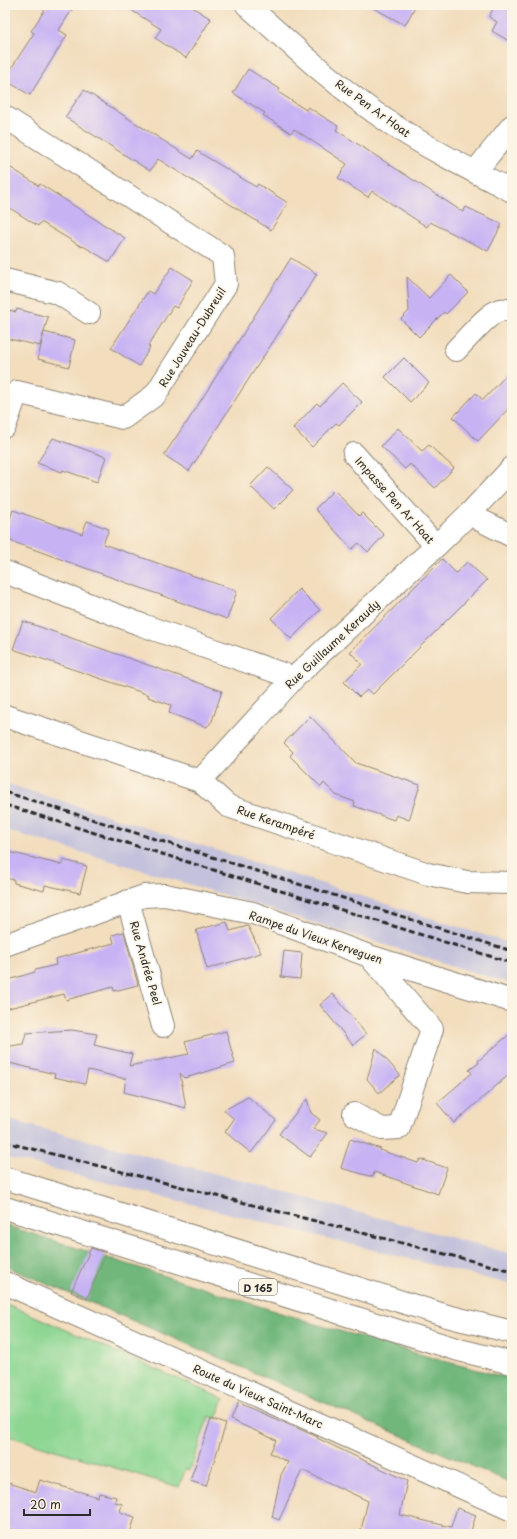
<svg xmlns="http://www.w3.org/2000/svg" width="517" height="1539" font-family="'Playpen Sans',sans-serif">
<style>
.industrial{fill:#c3c1db}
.green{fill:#8cd692;stroke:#5c805e}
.forest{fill:#71b77c;stroke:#4e7154}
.building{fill:#c7b3f4}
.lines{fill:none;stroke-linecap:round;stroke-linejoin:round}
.minor-casing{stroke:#8e8474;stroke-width:24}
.trunk-casing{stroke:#8e8474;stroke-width:24}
.minor{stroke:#fff;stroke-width:22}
.trunk{stroke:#fff;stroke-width:22}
.rail{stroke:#2b2b2b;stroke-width:3;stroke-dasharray:6 3;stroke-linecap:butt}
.labels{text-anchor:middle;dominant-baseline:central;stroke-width:3.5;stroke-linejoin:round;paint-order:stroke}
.shield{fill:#fcf5e5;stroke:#6a6863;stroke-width:1}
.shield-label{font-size:10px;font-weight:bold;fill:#2b2b2b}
.street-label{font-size:11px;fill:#2b2b2b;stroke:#fcf5e5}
</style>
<rect width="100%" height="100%" fill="#fcf5e5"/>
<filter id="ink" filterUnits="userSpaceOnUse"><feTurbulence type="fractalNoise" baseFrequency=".025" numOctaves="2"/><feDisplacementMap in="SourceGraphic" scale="8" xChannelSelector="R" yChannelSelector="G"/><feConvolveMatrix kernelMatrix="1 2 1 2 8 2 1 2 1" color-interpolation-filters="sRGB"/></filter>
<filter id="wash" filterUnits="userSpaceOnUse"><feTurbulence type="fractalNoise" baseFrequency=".012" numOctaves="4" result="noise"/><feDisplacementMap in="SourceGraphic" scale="16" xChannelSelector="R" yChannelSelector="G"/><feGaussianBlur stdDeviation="0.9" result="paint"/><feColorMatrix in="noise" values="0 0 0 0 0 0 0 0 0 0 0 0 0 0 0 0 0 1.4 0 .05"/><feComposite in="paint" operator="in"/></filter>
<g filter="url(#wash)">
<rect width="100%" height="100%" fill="#f2ddbd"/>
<path class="industrial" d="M5,783l507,161v40l-356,-110 -151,-44z
M5,1119l224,58 283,77v31l-507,-128z"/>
<path class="green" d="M7,1304l217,95 -8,20 -7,-3 -19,54 -4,-2 -7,19 -174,-52v-130z"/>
<path class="forest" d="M5,1225l307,98 128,37 72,19v104l-507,-217z"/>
<g id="blocks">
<path class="building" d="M48,5h27l-16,25 8,5 -37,60 -25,-15v-2l29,-45 -3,-2z
M123,5h66l22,14 -25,39 -31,-20 6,-9z
M368,5h48l-11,20z
M495,5h17v38l-20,-12 5,-9 -8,-5z
M248,69l32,20 -2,3 28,18 2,-3 30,19 -2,4 127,82 3,-5 36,17 -14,27 -58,-29 -3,5 -55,-36 -4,6 -30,-19 9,-14 -53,-35 -3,4 -28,-18 2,-2 -32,-20z
M84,90l108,69 5,-8 59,36 2,-3 30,19 -17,27 -113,-71 -8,12 -85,-54z
M5,164l34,22 1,-2 85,54 -15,24 -27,-16 -1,1 -41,-25 -3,4 -33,-21z
M291,258l26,16 -128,197 -25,-16 21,-31h1z
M172,267l21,13 -16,28 -4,-2 -25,40 2,1 -11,19 -28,-18 37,-57 5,3z
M451,275l17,17 -22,22 -2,-2 -25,25 -18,-18 8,-8 -2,-34 22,21z
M5,309l11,3 1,-3 31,8 -8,29 -35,-8z
M44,332l31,8 -6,27 -31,-8z
M404,358l25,25 -19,19 -25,-25z
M512,369v36l-34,36 -25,-24 23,-24 7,7z
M342,383l20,19 -23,23 -3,-2 -24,24 -19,-19 24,-25 3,3z
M398,428l24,23 7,-6 25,23 -19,20 -25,-24 -5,5 -24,-23z
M53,438l53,19 -9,25 -34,-12 -1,2 -25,-9z
M268,467l25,23 -19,19 -24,-23z
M334,490l25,26 3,-3 22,22 -16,17 -9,-9 -7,6 -37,-40z
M13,510l69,24 5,-13 22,8 -6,15 134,47 -10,28 -222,-80v-6z
M442,559l14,14 11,-11 20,18 -114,114 -6,-4 -8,7 -15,-15 18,-18 -12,-12z
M299,589l21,21 -29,29 -20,-21z
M23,621l199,70 -10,30 -5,6 -38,-14 2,-8 -23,-8 1,-2 -136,-46z
M310,716l46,47 64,22 -11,35 -13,-5 -2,5 -40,-14 1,-4 -19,-7 -12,-12 -3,4 -31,-31 3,-4 -9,-9z
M5,851l57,14 1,-5 24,6 -7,27 -35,-8 -1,6 -30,-8v-3l-9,-2z
M227,922l3,9 18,-5 13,27 -54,16 -11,-39z
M124,932l14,53 -24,6 -1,-4 -47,13 -2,-6 -59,15v-28l30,-9v-2l21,-5 -1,-6 59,-16 -2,-8z
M284,951l18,2 -2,26 -19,-2z
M333,994l33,40 -13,11 -33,-40z
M72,1030l25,4 -3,11 38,9 -3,12 60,-12 -4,-12 41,-11 9,32 -50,15 -5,-5 6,35 -62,-16 2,-15v2l-38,-9 -3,14 -31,-7 1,-3 -50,-12v-15l18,-3 3,-11z
M512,1032v40l-58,51 -17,-20 35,-30 -3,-3 10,-7 -1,-2z
M376,1048l24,27 -21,18 -12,-14z
M248,1097l28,23 -25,33 -26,-21 9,-13 -10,-9z
M307,1099l4,14 9,7 -7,9 15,4 -18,24 -31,-23z
M350,1139l31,10 -1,1 38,13 2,-4 27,9 -9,26 -64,-22 -1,5 -32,-9z
M91,1248l15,5 -19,46 -16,-7z
M238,1403l80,34 -1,1 90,43 -7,34 51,12 6,-19 19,7 -6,19h-110l8,-33 -66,-31 -23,50 -7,-3 9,-42 7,-13 -18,-9 6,-13 -45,-20z
M211,1419l15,5 -20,62 -16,-5z
M40,1480l58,17 1,-4 17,4 -1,5 7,2 -2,8 15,5 -5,17h-103l-22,-6v-46l31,10z"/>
</g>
</g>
<g filter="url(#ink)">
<use href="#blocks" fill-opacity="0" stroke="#8e8474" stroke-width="1"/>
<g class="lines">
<defs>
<path id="minor" d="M247,5c46,41 92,84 143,118 39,26 81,47 122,68
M5,117l218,139 3,28 -71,111 -32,23 -106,-26 -12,34
M475,172l37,-46
M5,280l53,13 31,20
M456,350c9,-9 32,-37 44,-40 4,-1 8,0 12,1
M354,454l82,92
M470,513l10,7 32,16
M5,572l137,53 152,53
M5,716l195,65 28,25 200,68 39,8 45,1
M200,781l94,-103 142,-132 34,-33 42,-45
M128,901l35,125
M5,945l139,-49 21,-1 88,18 116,43 143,45
M354,1114l28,15 17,-1 33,-99 -63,-73
M5,1283l507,227"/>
<path id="trunk" d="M5,1178l442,138 65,16
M5,1208l454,142 53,13"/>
</defs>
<use href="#minor" class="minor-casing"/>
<use href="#trunk" class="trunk-casing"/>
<use href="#minor" class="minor"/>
<use href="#trunk" class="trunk"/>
<path class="rail" d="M5,792l507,159
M5,805l507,158
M5,1142l507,129"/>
</g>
</g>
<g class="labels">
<rect class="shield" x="239" y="1279" width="38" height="16" rx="3"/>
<g class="shield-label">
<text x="258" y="1287">D 165</text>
</g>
<g class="street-label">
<text transform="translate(373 108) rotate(36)">Rue Pen Ar Hoat</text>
<text transform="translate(192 337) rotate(-58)">Rue Jouveau-Dubreuil</text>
<text transform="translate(395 500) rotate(48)">Impasse Pen Ar Hoat</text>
<text transform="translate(332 644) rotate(-43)">Rue Guillaume Keraudy</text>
<text transform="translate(276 822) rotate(19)">Rue Kerampéré</text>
<text transform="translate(316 937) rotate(19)">Rampe du Vieux Kerveguen</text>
<text transform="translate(146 963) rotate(74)">Rue Andrée Peel</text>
<text transform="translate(258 1396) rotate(24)">Route du Vieux Saint-Marc</text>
</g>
</g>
<rect width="517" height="1539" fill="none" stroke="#fcf5e5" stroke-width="20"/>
<path d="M24 1509v6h66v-6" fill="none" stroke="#2b2b2b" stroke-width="2"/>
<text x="30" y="1509" font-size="12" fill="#2b2b2b" stroke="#fcf5e5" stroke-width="3" paint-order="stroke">20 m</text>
</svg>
